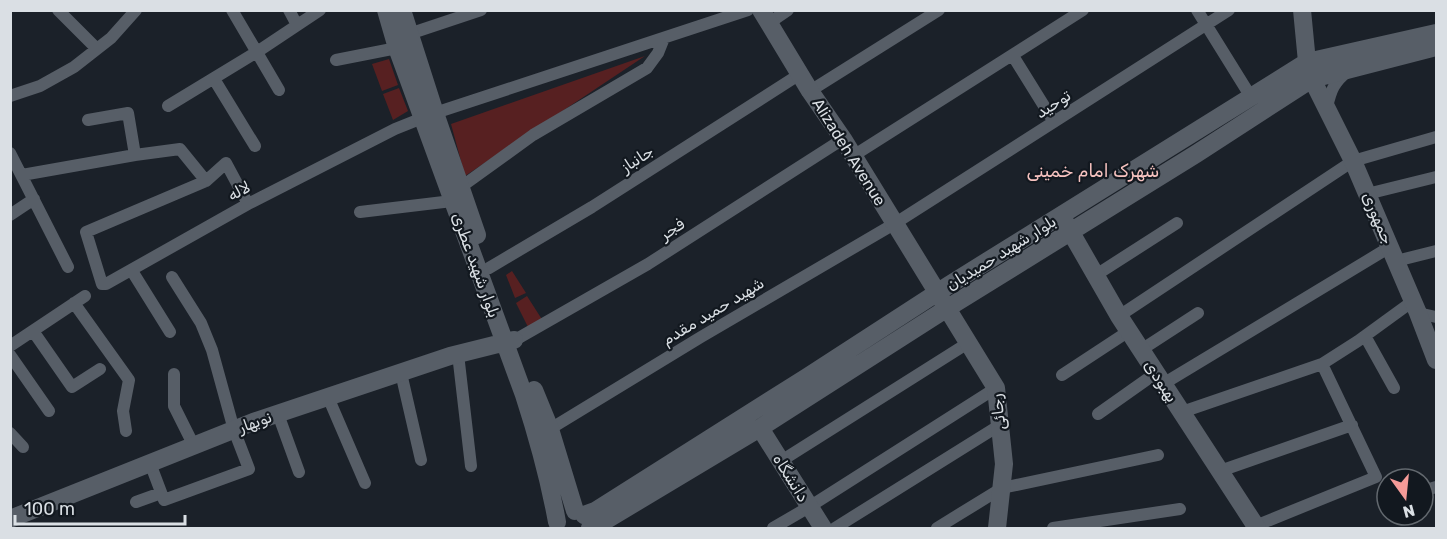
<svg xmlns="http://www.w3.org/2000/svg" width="1447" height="539" font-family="Rubik,Vazirmatn,sans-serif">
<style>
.green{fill:#572021}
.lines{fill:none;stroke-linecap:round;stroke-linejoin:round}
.street{stroke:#575e67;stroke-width:12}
.secondary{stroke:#575e67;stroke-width:18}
.labels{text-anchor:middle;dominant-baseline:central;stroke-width:4.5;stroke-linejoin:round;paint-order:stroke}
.street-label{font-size:16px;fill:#dadfe4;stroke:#12181f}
.neighbourhood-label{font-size:18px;fill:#f6c2bf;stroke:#12181f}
</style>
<rect width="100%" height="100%" fill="#1b2129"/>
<path class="green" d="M645,56l-180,120 -14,-52z
M389,59l9,26 -16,6 -10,-27z
M399,88l9,23 -15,9 -10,-26z
M512,271l14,22 -11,5 -9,-23z
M527,296l16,25 -14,8 -13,-26z"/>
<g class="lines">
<path class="street" d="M58,10l39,39
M232,10l47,80
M289,10l8,15
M1197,10l54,87
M769,23l19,-13
M409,34l72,-24
M1013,56l41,66
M336,60l61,-12
M214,79l41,67
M810,91l129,-81
M10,96l30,-10 34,-19 37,-29 25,-28
M168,106l89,-54 63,-42
M1327,107c4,-17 7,-25 21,-36
M88,120l40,-7 7,42
M10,153l58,114
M853,156l230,-146
M22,175l113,-20 45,-6 26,32
M461,187l72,-52 114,-67 11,-15 6,-15
M1367,194l69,-17
M248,204l-22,-41 -20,18 -120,51 16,52h4l142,-80 147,-75 40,-16 313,-103
M360,212l92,-11
M10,215l24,-16
M1396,261l40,-10
M489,268l103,-61 208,-133
M132,271l38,61
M1096,275l81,-52
M74,303l55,77 -6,31 3,20
M1418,313l18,4
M1119,316l234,-155 83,-24
M33,331l39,56 28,-18
M1365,336l29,52
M515,340l133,-76 195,-125
M10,346l75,-50
M1141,350l57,-37
M458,354l13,112
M10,355l39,56
M401,373l20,87
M174,374v32l20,40
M1062,375l67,-44
M1163,384l227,-137
M328,397l37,86
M1182,412l140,-48 36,-23 55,-40
M278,414l21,58
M1098,414l58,-41
M550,429l151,-92 193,-113 335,-214
M10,433l13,14
M781,461l187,-118
M150,463l14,37 85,-31 -15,-39 -22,-80 -11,-27 -29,-46
M1220,471l132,-46
M1423,491l13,-4
M136,502l25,-9
M1255,526l121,-49 -54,-113
M773,528l36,-21 187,-119
M835,528l165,-103
M937,528l65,-40 156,-33
M1053,528l127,-19"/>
<path class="secondary" d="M386,10l11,38 127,347c14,43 25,83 33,127
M402,10l33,103 42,122
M761,10l49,81 33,48 153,249 8,76 -7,64
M1302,10l5,52 5,17 41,82 65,152 18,47
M1065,222l54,94 138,212
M534,390l16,39 25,82
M760,428l63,100
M584,515l11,-4 212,-134 142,-92 358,-223 129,-29
M10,519l243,-97 197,-66 64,-16
M590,528l8,-3 162,-97 186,-119 250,-155 116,-75 124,-32"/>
</g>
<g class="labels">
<g class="street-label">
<text transform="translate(1053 104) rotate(-33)">توحید</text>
<text transform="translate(849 152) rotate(58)">Alizadeh Avenue</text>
<text transform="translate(637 159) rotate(-33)">جانباز</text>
<text transform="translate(239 191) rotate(-28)">لاله</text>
<text transform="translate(1378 218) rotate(67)">جمهوری</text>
<text transform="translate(672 229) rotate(-33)">فجر</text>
<text transform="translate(1001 253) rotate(-32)">بلوار شهید حمیدیان</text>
<text transform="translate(476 265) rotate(70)">بلوار شهید عطری</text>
<text transform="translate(713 311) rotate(-31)">شهید حمید مقدم</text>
<text transform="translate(1161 381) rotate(57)">بهبودی</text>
<text transform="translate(998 412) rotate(-97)">رجائی</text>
<text transform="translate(255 422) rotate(-20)">نوبهار</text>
<text transform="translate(791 478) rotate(58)">دانشگاه</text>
</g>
<g class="neighbourhood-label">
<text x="1093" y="171">شهرک امام خمینی</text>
</g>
</g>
<rect width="1447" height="539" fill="none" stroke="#dadfe4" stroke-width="24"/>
<g transform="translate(1405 497) rotate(165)"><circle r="28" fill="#12181f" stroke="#62686e" stroke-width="1.5"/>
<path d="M0-4.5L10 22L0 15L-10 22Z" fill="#f59b98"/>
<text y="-9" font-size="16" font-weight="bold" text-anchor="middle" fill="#dadfe4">N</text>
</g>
<path d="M15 515v9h170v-9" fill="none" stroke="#dadfe4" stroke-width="3"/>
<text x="24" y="515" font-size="18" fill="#dadfe4" stroke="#12181f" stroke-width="4.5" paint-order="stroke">100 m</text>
</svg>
